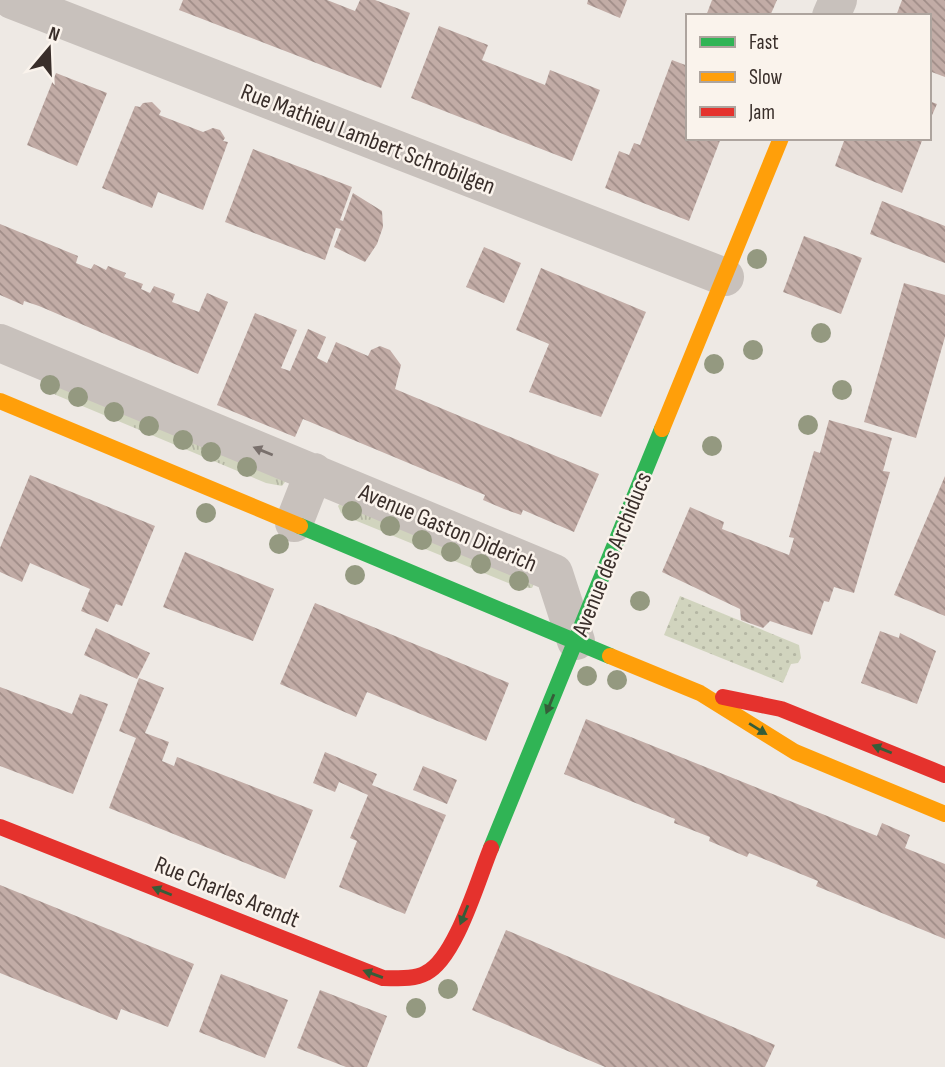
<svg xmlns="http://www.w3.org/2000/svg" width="945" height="1067" font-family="'Sofia Sans Condensed',sans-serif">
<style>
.grass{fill:url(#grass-tufts)}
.garden{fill:url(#garden-dots)}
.building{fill:url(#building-back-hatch)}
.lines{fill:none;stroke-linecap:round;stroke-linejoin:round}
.street{stroke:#c8c1bc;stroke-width:38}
.fast{stroke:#30b455;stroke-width:16}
.slow{stroke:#ff9f0a;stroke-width:16}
.jam{stroke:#e5322d;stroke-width:16}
.tree{fill:#949980}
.oneway{fill:#79706c}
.oneway2{fill:#365d39}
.labels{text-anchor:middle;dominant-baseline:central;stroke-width:5;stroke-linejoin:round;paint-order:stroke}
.street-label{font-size:24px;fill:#392e2a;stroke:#faf3ec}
</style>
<defs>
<pattern id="grass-tufts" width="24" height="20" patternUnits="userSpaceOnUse" patternTransform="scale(1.75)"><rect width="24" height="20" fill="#d1d4be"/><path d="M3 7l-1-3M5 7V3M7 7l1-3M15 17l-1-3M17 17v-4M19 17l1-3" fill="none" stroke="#b4b6a3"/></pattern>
<pattern id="garden-dots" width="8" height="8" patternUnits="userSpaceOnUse" patternTransform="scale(1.75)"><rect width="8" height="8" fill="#d1d4be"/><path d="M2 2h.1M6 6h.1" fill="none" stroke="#b4b6a3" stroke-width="1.8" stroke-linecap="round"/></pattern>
<pattern id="building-back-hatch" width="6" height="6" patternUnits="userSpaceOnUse" patternTransform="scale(1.75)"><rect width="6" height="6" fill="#c2aca6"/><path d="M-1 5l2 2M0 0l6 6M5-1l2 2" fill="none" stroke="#9f8c87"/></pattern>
</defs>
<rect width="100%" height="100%" fill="#eee9e4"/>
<path class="grass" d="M48,381l238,96 -1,5 -3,4 -16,-3 -210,-88 -11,-6z
M342,501l194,78 -4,9 -14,-1 -166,-68 -11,-6 -3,-7z"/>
<path class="garden" d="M680,596l119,49 2,13 -3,5 -7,1 -8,19 -119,-48z"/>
<path class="building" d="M183,0h144l28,11 5,-11h15l35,13 -29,75 -202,-78z
M588,0h39l-7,18 -33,-14z
M712,0h65l-7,16h-64z
M902,0h43v77l-16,-6v-55h-33z
M439,26l49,19 -6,15 63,25 5,-15 50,20 -28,71 -161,-63z
M672,60l16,6v72h33l-32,83 -84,-33 14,-37 10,4 5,-12 6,2z
M56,73l51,20 -30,73 -50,-21z
M929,101l8,3 -8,18z
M152,102l9,9 -2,4 44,17 10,-4 7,2 5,8 -2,3 5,1 -25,68 -45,-18 -6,16 -50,-20 33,-82 5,1 3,-4z
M845,138h78l-21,55 -67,-27z
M253,149l99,38 -12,33 3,1 10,-28 29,18 1,16 -6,17 -12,18 -31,-15 7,-18 -5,-1 -11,32 -100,-38z
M882,201l63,25v37l-75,-29z
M0,224l78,32 -2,7 15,6 3,-5 12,6 2,-4 18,7 -2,4 19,7 -2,5 9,4 4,-7 21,8 -3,8 27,10 8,-19 21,9 -30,72 -159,-68 -15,-5 -1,4 -23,-10z
M804,236l58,22 -21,56 -58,-22z
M484,247l37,16 -17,40 -38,-16z
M541,268l105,44 -45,105 -72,-25 20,-48 -33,-14z
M904,283l41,12v42l-29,101 -52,-16z
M255,313l42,17 -16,38 9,3 18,-42 18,8 -9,21 10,5 9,-21 32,14 3,-6 9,-4 10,4 11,15 -6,24 204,85 -25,58 -51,-22 -2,5 -17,-6 -21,-9 2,-5 -182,-76 -8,18 -78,-32z
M829,420l63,18 -9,33 7,1 -36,121 -20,-6 -5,15 -5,-1 -12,34 -42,-14 -7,7 -22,-8 -1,-11 -78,-37 28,-65 34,15 -2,7 67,26 5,-17 -5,-1 25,-86 6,2z
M30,475l125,51 -33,80 -6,-2 -8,18 -27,-11 9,-22 -60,-26 -8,19 -22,-10v-24z
M945,476v140l-51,-21z
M185,552l89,37 -21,52 -90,-34z
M315,603l194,80 -23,58 -119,-49 -11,25 -76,-33z
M96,628l54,25 -13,26 -53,-24z
M880,631l19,7 1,-5 36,18 -19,53 -56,-21z
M139,678l25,10 -19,45 24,9 -7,19 12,5 3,-9 136,53 -28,69 -176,-71 27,-70 -17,-7z
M0,687l72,27 8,-20 28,10 -35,90 -73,-28z
M586,719l291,117 5,-13 28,12 -5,13 40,16v75l-129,-53 2,-5 -69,-28 -2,4 -38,-16 1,-4 -36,-14 1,-4 -111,-45z
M325,752l52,22 -5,11 74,30 -41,99 -66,-27 18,-46 -7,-3 18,-43 -29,-13 -4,10 -22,-9z
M423,766l34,14 -10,24 -34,-14z
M0,885l194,79 -26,63 -47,-18 -4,11 -117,-47z
M506,930l269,115 -10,22h-160l-133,-57z
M221,974l67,26 -23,58 -66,-26z
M320,990l67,26 -20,51h-21l-49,-19z"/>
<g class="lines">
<path class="street" d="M12,0l713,277
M831,16l7,-16
M0,343l554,230 22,68
M294,523l20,-51"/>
<path class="fast" d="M300,526l310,130
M491,848l171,-419"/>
<path class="slow" d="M0,401l300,125
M662,429l119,-291
M610,656l90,37 95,59 150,62"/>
<path class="jam" d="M723,697l58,12 164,66
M0,827l383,151c14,0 30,2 43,-5 30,-15 52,-94 65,-125"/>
</g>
<g class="tree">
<circle cx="757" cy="259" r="10"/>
<circle cx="821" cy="333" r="10"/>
<circle cx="753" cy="350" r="10"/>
<circle cx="714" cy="364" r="10"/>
<circle cx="50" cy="385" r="10"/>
<circle cx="842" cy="390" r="10"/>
<circle cx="78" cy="397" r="10"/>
<circle cx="114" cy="412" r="10"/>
<circle cx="808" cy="425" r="10"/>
<circle cx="149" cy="426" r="10"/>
<circle cx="183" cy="440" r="10"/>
<circle cx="712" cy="446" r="10"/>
<circle cx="211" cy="452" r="10"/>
<circle cx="247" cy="467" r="10"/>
<circle cx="352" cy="511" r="10"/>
<circle cx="206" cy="513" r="10"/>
<circle cx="390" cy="526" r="10"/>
<circle cx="422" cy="540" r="10"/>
<circle cx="279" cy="544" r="10"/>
<circle cx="451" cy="552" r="10"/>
<circle cx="481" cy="564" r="10"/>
<circle cx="355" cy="575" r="10"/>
<circle cx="519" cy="581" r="10"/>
<circle cx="640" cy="601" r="10"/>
<circle cx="587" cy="676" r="10"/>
<circle cx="617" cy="680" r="10"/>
<circle cx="448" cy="989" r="10"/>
<circle cx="416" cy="1008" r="10"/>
</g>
<defs><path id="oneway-solid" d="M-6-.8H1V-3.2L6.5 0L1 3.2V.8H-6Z" transform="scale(1.75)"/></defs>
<use class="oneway" href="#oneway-solid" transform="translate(263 451) rotate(-158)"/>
<g class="oneway2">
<use href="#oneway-solid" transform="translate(550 704) rotate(112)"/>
<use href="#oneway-solid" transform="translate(758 729) rotate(32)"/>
<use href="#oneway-solid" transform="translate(882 749) rotate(-158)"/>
<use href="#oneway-solid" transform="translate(162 891) rotate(-158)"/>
<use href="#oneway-solid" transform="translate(464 915) rotate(112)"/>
<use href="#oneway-solid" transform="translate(373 974) rotate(-160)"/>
</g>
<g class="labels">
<g class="street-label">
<text transform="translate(368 139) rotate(21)">Rue Mathieu Lambert Schrobilgen</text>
<text transform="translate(448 528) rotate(23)">Avenue Gaston Diderich</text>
<text transform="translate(612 554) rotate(-68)">Avenue des Archiducs</text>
<text transform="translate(227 892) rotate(22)">Rue Charles Arendt</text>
</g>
</g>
<rect x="686" y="14" width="245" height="126" fill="#faf3ec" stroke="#ada49e" stroke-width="2"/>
<rect x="700" y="37" width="35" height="10" fill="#30b455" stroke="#ada49e" stroke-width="2"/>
<text x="749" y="49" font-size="21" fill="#392e2a">Fast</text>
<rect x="700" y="72" width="35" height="10" fill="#ff9f0a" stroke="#ada49e" stroke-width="2"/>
<text x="749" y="84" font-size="21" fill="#392e2a">Slow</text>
<rect x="700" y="107" width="35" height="10" fill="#e5322d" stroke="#ada49e" stroke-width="2"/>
<text x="749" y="119" font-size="21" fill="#392e2a">Jam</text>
<g transform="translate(49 49) rotate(19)" stroke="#faf3ec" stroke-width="5" paint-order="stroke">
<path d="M0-5L12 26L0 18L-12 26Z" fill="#392e2a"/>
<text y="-10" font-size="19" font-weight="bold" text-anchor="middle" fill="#392e2a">N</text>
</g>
</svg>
